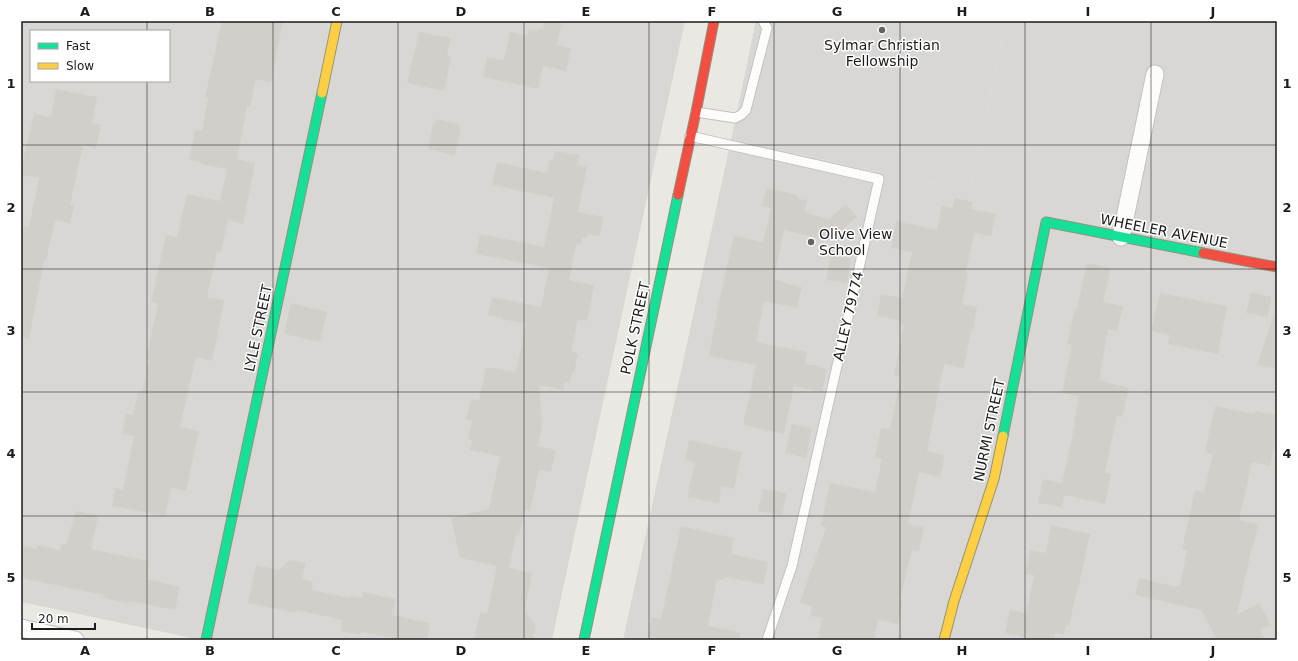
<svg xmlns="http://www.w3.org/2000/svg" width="1298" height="661" font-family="'DejaVu Sans',sans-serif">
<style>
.residential{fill:#d9d7d4;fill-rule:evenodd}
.religious{fill:#d8d7d4}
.building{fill:#d2cfcb}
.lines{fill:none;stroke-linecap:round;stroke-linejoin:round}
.lane-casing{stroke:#c2c2bf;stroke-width:11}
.street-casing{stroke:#c2c2bf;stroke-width:19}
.fast-casing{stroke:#92937b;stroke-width:11}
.slow-casing{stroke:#92937b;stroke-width:11}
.jam-casing{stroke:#92937b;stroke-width:11}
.lane{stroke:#fcfcfb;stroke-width:9}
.street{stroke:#fcfcfb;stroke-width:17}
.fast{stroke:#16e098;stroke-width:9}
.slow{stroke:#ffcf43;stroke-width:9}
.jam{stroke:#f24e42;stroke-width:9}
.grid{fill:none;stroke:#1b1b1b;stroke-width:1;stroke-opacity:0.55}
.poi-dot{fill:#636361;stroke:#fff;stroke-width:1.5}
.labels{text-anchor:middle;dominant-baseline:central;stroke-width:3;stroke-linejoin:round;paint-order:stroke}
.poi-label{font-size:14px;fill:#1b1b1b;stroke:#fff}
.street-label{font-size:14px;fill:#1b1b1b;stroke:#fff}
.neatline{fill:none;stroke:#1b1b1b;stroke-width:1.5}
.grid-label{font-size:13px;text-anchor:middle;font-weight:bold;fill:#1b1b1b}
</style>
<rect width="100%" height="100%" fill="#eae8e2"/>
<path class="residential" d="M21,21h664l-133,619h-350l-181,-38zM31,31h138v50h-138z
M1006,21h271v619h-654l108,-500 239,51z"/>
<path class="religious" d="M756,21h250l-36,170 -239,-51z"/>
<path class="building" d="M222,21h61l-12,62 -15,-4 -6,28 -3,-1 -10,53 18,4 -5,26 -7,35 -15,-4 -7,32 -4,-1 -10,46 17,3 -7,38 -5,23 -16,-4 -16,70 19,4 -13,60 -15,-3 -6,28 -53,-10 3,-18 8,2 11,-54 -12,-2 4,-20 7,1 5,-23 4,1 7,-33 -3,-1 12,-55 -7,-2 15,-67 11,2 10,-43 33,7 7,-32 -27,-5v-2l-11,-2 6,-30 7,1 6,-33 -3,-1z
M544,21h18l-5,24 14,3 -5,23 -23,-5 -5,23 -55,-12 4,-20 17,3 6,-28 17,4 2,-7 9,2 1,-3 4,1z
M419,32l32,6 -4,18 4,1 -7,34 -37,-8z
M56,89l41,8 -5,26 9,2 -5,23 -13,-3 -13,60 4,1 -4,17 -15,-3 -9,41h-2l-15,78 -8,-1v-112l8,1 10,-49 -18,-3v-6l13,-55 17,3z
M436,119l24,5 -1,5h2l-6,26 -27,-6 5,-26h2z
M555,151l25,4 -3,10 10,2 -9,45 25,5 -3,19 -12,-2 -1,4h-5l-1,7 -5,-1 -7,36 25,5 -7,36 -9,-2 -7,32 5,1 -1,2h3l-4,19 -2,-1 -2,11 -5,-1 -2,8 -24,-5 3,39 -4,22 18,4 -5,22 -12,-2 -9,42 -5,-2 -6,26 -3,-1 -7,33 23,5 -7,38 11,15 -3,14h-59l6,-28 7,2 10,-48 -37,-8 -9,-40 38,-9 11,-53 -30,-6 2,-10 -4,-1 4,-18 -6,-1 5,-21 8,1 7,-33 30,5 10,-48 -24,-5v-2l-14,-2 4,-18 49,10 8,-39 -73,-14 4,-20 64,13 10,-49 -62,-13 5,-23 50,11 3,-14 3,1z
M767,188l31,7v4l9,1 -3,12 25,7 17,-15 11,13 -28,24 -45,-11 -10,49 11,3v1l17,4 -5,21 -33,-7 -8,41 51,10 -2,12 16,2v2l6,1 -5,23 -28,-6 -10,48 -41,-9 13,-60 -47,-9 9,-49 16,-71 29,6 8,-34 -9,-2z
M955,198l18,4 -2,7 25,5 -5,22 -17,-3 -8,39 2,1 -6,31 15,3 -4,24h-2l-7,37 -20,-4 -17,87 18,4 -5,22 -21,-5 -11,52 16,3 -5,24 -7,-1 -12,50 3,1 -5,23 -20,-4 -4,20h-56l4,-22 -12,-2 2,-10 -12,-3 26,-76 -5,-1 9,-43 45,9 7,-33 -7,-1 6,-30 9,1 11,-53 -7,-1 10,-50 -5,-1 1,-4 -23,-4 4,-22 21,4 10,-46 -21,-4 5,-27 41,9 5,-24 10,2z
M831,254l20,5 -4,24 -21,-3z
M1087,263l24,5 -8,34 20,4 -6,25 -9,-2 -9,51 30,8 -7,29 -5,-1 -12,56 6,2 -6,30 -41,-9 -2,12 -24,-4 5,-24 19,4 13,-59h-1l5,-28 -17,-3 10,-48 -5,-1 8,-35h2z
M1251,292l21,5 -5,20 -21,-4z
M1160,293l67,13 -9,48 -50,-10 2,-9 -19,-4z
M291,303l36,9 -7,30 -36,-8z
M1274,315h3v53l-20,-3z
M1215,406l40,8v-3l22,4v18l-7,33 -18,-4 -13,58 19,4 -5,23h-1l-15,68 22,-12 12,22 -11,5 5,10h-48l-16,-30 -66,-15 4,-17 38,9v-2h3l7,-35 -5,-1 13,-59 9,2 9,-38 -8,-2z
M792,424l20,4 -6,30 -21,-5z
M689,440l53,12 -8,37 -13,-3 -2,17 -32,-6 8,-35 -10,-2z
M763,489l24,4 -5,23 -24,-5z
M76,511l22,5 -7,33 58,12 -2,18 33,8 -5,23 -46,-9 -1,2 -25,-5 1,-3 -83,-17v-33l16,4v-4l23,5 2,-7 4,1z
M1051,525l39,9 -11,51h-1l-9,41 -3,-1 -2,10 -9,-2 -1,7h-18l-31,-7 5,-23 16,3 8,-38 -9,-1 5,-24 16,3z
M681,526l53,12 -3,16 37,8 -4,22 -40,-7 -1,3 -6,-1 -9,47 32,6v8h-76l-16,-4 3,-19 10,2z
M290,560l16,3 -4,16 11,3 -1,8 38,8 1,-2 10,2 2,-6 33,7 -4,16 38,8 -3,17h-22l-44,-8v3l-20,-4 2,-11 -47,-10 -1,3 -47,-10 8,-38 23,5z"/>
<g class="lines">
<defs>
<path id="lane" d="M696,112l39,6 6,-3 5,-5 21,-82 -4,-7
M690,136l189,43 -87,387 -25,74"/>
<path id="street" d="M1121,237l34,-163
M21,628l54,12"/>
<path id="fast" d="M1003,436l43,-214 157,31
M206,640l116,-547
M584,640l94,-445"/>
<path id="slow" d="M322,93l15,-72
M944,640l10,-39 40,-122 9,-43"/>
<path id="jam" d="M678,195l18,-83 18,-91
M1203,253l74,14"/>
</defs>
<use href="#lane" class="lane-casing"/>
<use href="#street" class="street-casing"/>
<use href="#fast" class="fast-casing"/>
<use href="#slow" class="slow-casing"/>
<use href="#jam" class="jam-casing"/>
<use href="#lane" class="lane"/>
<use href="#street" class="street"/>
<use href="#fast" class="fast"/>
<use href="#slow" class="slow"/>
<use href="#jam" class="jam"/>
</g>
<path class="grid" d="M147,21v10M273,21v619M398,21v619M524,21v619M649,21v619M774,21v619M900,21v619M1025,21v619M1151,21v619M147,81v559M21,145h1256M21,269h1256M21,392h1256M21,516h1256"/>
<g class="poi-dot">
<circle cx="882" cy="30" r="4"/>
<circle cx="811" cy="242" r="4"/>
</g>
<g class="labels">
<g class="poi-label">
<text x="882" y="45">Sylmar Christian<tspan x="882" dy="16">Fellowship</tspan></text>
<text x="819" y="234" text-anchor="start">Olive View<tspan x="819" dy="16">School</tspan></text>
</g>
<g class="street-label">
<text transform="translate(1164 231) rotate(11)">WHEELER AVENUE</text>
<text transform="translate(848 316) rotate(-77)">ALLEY 79774</text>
<text transform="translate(258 328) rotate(-78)">LYLE STREET</text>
<text transform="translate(635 328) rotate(-78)">POLK STREET</text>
<text transform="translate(989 430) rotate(-78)">NURMI STREET</text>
</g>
</g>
<rect width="1298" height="661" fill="none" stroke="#ffffff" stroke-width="44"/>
<rect x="30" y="30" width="140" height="52" fill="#ffffff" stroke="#a4a4a4"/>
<rect x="38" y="43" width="20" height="6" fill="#16e098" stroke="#a4a4a4"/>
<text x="66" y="50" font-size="12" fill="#1b1b1b">Fast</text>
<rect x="38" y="63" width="20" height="6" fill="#ffcf43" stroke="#a4a4a4"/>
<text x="66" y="70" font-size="12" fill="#1b1b1b">Slow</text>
<path d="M32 623v6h63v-6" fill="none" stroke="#1b1b1b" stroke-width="2"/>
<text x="38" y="623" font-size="12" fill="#1b1b1b" stroke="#ffffff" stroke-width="3" paint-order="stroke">20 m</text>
<rect x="22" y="22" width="1254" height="617" class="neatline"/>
<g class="grid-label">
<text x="85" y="16">A</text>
<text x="210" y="16">B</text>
<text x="336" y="16">C</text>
<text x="461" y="16">D</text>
<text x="586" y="16">E</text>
<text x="712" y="16">F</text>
<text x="837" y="16">G</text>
<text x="962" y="16">H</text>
<text x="1088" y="16">I</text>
<text x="1213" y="16">J</text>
<text x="11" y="88">1</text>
<text x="1287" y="88">1</text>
<text x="11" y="212">2</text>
<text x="1287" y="212">2</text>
<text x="11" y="335">3</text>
<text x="1287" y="335">3</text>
<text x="11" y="458">4</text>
<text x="1287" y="458">4</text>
<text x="11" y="582">5</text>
<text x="1287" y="582">5</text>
<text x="85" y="655">A</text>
<text x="210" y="655">B</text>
<text x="336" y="655">C</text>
<text x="461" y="655">D</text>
<text x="586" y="655">E</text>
<text x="712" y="655">F</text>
<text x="837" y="655">G</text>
<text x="962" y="655">H</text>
<text x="1088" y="655">I</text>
<text x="1213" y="655">J</text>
</g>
</svg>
